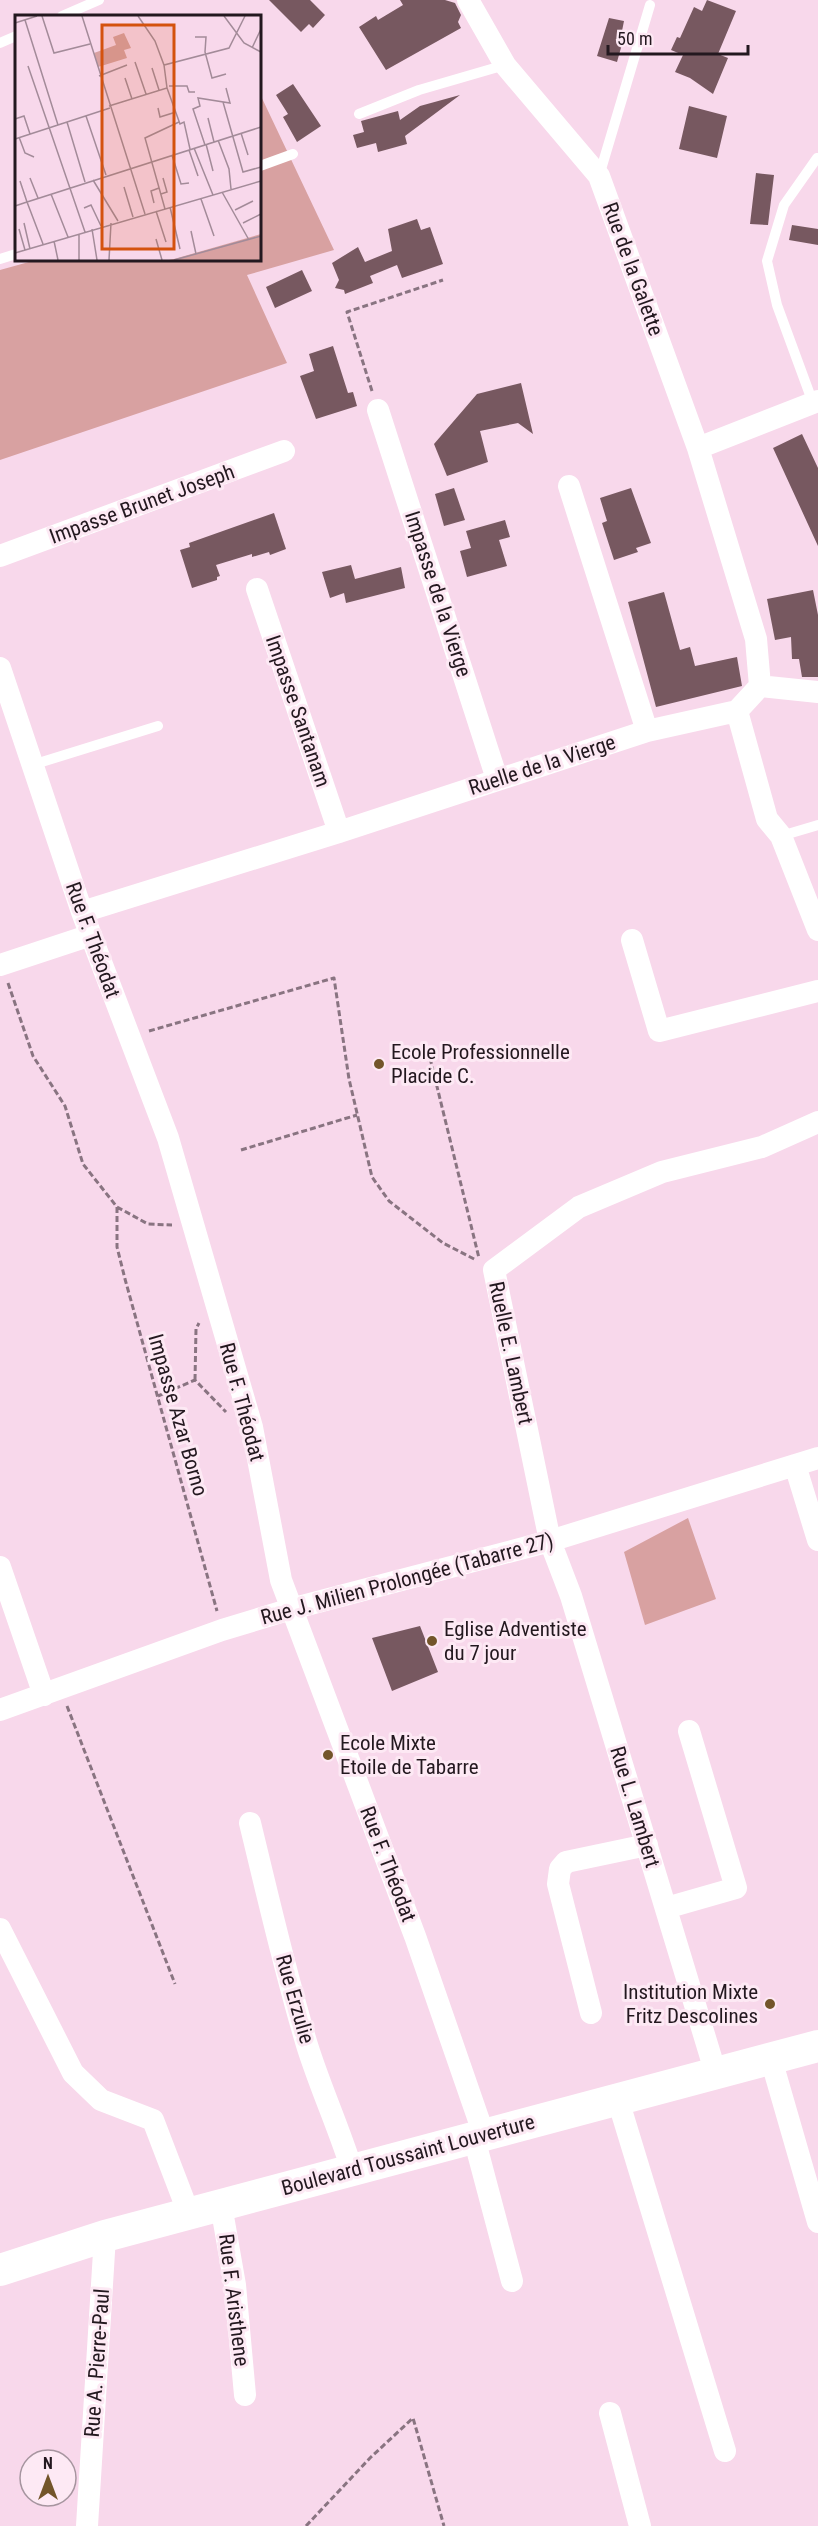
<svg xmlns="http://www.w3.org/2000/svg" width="818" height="2526" font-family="'Roboto Condensed',sans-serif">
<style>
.green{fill:#d8a1a1}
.building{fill:#775860}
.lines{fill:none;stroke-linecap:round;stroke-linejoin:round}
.path{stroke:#897481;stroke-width:3;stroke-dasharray:6 3;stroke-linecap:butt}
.service{stroke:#fff;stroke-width:10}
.minor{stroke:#fff;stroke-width:22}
.secondary{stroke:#fff;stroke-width:32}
.poi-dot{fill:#73552a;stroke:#fde9f4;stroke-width:2}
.labels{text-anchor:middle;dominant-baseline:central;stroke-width:6;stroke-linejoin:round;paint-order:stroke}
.street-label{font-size:21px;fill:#23181f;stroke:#fde9f4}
.poi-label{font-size:21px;fill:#23181f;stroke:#fde9f4;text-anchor:start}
.inset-road{fill:none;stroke:#a38b99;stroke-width:1.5}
.view{fill:#d4520e;fill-opacity:0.15;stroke:#d4520e;stroke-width:3}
.inset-edge{fill:none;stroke:#23181f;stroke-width:3}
</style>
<rect width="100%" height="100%" fill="#f8d8eb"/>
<path class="green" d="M260,94l74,156 -87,25 40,88 -287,97v-190l36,-10h224z
M688,1518l28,81 -71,26 -21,-73z"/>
<path class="building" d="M269,0h41l15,15 -12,13 -4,-4 -8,8z
M400,0h45l10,3 6,12 -3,7 3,6 -75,42 -27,-43 17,-11 2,4 25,-15z
M707,0l29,11 -18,43 10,4 -15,36 -23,-16 -15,-6 8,-17 -12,-5 6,-13 3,1 14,-31 8,4z
M609,18l15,3 -3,15 3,1 -7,25 -20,-6z
M293,84l28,42 -24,16 -14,-25 5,-3 -12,-19z
M460,95l-55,41 2,8 -29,8 -2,-9 -19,5 -4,-13 11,-3 -3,-11 37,-10 2,9 20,-14z
M689,106l38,10 -10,42 -38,-9z
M756,173l18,2 -6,50 -18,-1z
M417,219l4,11 9,-3 13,37 -41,14 -5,-13 -27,11 3,7 -28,11 -1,-4 -9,-2 4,-8 -7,-17 26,-16 7,15 27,-11 -4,-22z
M792,225l26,4v16l-29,-5z
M302,270l10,21 -37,17 -9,-21z
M333,346l15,47 5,-1 4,14 -41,13 -16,-43 14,-5 -5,-17z
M521,383l12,51 -15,-11 -38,8 8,31 -41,14 -13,-32 43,-50z
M802,434l16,34v78l-45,-98z
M454,488l11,32 -21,6 -9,-32z
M631,488l20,55 -15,5 2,4 -24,8 -12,-37 5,-2 -7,-23z
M274,513l12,36 -16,6 -1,-3 -17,5v-3l-36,11 4,11 -3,1v3l-25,8 -12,-38 10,-3 -1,-4z
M505,520l5,17 -11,3 8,26 -40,11 -7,-26 11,-3 -5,-17z
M351,565l4,14 46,-12 4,21 -59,15 -2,-10 -14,5 -8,-26z
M813,590l5,25v62h-16l-3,-18h-7l-1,-22 -16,3 -8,-41z
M664,592l16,58 10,-3 5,19 42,-9 5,29 -86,21 -28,-105z
M420,1626l18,46 -46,19 -20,-53z"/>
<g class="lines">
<path class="path" d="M372,391l-25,-79 96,-32
M8,983l25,73 32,50 18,58 34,43 31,17 24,1
M149,1031l185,-53 15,101 23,98 17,24 54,42 33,17
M430,1058l49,200
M241,1150l116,-35
M117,1207v40l8,32 92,332
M195,1380l1,-51 3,-6
M158,1396l37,-16 31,32
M67,1706l108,278
M306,2526l64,-68 43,-40 31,108"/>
<path class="service" d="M62,16l37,-16
M0,43l16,-7
M359,114l60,-24 86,-25
M260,166l33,-12
M599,176l51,-171
M0,259l16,-5
M813,403l-36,-98 -10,-44 17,-56 33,-47
M32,765l126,-39
M781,836l37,-11"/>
<path class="minor" d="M468,0l37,65 94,111 99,272 120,-47
M378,410l119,369
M569,486l78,245
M0,556l284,-105
M257,589l82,243
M0,668l82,244 86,226 84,289 29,153 134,356 69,199
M760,686l58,6
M737,711l30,108 14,17 37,94
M82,912l257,-80 308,-101 90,-20 23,-25 -4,-47 -58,-191
M632,940l27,91 159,-40
M0,965l91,-30
M795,1465l23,75
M0,1567l44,128
M0,1710l222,-80 69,-21 259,-68 268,-83
M250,1823c18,74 35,149 57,222 13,42 32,83 45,125
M666,1908l70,-20 -47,-157
M0,1929l73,144 28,27 52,20 36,94
M591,2013l-33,-129 2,-15 6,-7 81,-17
M771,2059l47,163
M716,2074l-145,-478 -21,-55 -56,-271 85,-63 83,-35 100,-25 56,-25
M618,2100l107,351
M474,2138l38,143
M221,2205l14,80 10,110
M610,2413l30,113
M87,2526l18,-290"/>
<path class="secondary" d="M0,2270l105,-34 713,-190"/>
</g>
<g class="poi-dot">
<circle cx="379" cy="1064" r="6"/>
<circle cx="432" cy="1641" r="6"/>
<circle cx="328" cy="1755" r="6"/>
<circle cx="770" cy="2004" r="6"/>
</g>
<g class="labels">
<g class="street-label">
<text transform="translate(633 269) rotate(70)">Rue de la Galette</text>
<text transform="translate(142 504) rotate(-20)">Impasse Brunet Joseph</text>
<text transform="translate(438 594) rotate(72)">Impasse de la Vierge</text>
<text transform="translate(298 711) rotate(71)">Impasse Santanam</text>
<text transform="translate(542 765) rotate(-18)">Ruelle de la Vierge</text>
<text transform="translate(93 940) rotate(70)">Rue F. Théodat</text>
<text transform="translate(511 1353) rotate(78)">Ruelle E. Lambert</text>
<text transform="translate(242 1402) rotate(75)">Rue F. Théodat</text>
<text transform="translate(178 1415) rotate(74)">Impasse Azar Borno</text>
<text transform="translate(407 1579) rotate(-15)">Rue J. Milien Prolongée (Tabarre 27)</text>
<text transform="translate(635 1807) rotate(73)">Rue L. Lambert</text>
<text transform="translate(388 1864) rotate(69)">Rue F. Théodat</text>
<text transform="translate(295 1999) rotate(74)">Rue Erzulie</text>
<text transform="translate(408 2155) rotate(-15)">Boulevard Toussaint Louverture</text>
<text transform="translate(234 2300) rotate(83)">Rue F. Aristhene</text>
<text transform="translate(97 2363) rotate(-86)">Rue A. Pierre-Paul</text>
</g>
<g class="poi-label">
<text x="391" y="1052">Ecole Professionnelle<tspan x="391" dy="24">Placide C.</tspan></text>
<text x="444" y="1629">Eglise Adventiste<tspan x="444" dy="24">du 7 jour</tspan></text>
<text x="340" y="1743">Ecole Mixte<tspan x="340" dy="24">Etoile de Tabarre</tspan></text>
<text x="758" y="1992" text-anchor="end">Institution Mixte<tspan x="758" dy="24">Fritz Descolines</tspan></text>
</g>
</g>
<g transform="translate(15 15)">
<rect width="246" height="246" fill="#f8d8eb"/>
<path d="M109,18l7,15 -7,2 3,8 -29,9 -4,-14 22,-8 -3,-8zM246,219v26h-92l5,-1z" fill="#d8a1a1"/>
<path class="inset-road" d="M27,1l12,37 36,-9M67,1l63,198M123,1l17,25 9,24 65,-17 16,-32M209,1l20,27 17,9M10,5l33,105M0,8l22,-7M180,22h11l-1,15 7,26 14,-4M237,33l9,-19M120,47l11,32M13,51l57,166M137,53l7,22M84,61l28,-11M110,63l7,21M154,71h18l2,6h6M152,73l13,36 4,-2 6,27M208,87l20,70 18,-5M94,91l58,-18 -3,-23M143,93l2,9 16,-5M71,101l20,59M193,103l6,24M0,104l9,-3 6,18M52,107l18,60M226,118l7,22M4,122l6,16 9,4M0,124l95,-31M203,125l11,29 2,20M191,129l7,27M190,130l-12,-36 7,-3 -2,-8 32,5 -4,-15M179,133l19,47M174,135l9,26M157,140l9,29 8,-1M15,163l8,20M78,165l25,41M5,166l7,21 234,-75M109,172l9,30M207,177l27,48M36,179l17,43M146,179l6,-2 -4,-14M186,184l13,37M139,188l-3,-12 8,-3M0,191l12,-4 16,42M155,192l10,42M69,193l7,-3 10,21M150,194l-20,-71 34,-16M220,195l18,-9M141,196l10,31M9,208l6,26M228,208l18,-9M4,214l6,21M77,214l5,31M176,216l5,23M64,219v26M141,224l6,21M39,226l4,19M0,238l246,-72M94,245l2,-37M159,245l87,-24"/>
<path class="view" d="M87,10h72v224h-72z"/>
<rect width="246" height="246" class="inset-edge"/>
</g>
<g transform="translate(48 2478)"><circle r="28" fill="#fde9f4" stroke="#a6959f" stroke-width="1.5"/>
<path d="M0-4.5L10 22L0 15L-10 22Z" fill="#73552a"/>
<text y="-9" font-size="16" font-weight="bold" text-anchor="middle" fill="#23181f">N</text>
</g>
<path d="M608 45v9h140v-9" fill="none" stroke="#23181f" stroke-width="3"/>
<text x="617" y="45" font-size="18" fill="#23181f" stroke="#fde9f4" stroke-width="4.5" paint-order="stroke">50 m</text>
</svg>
